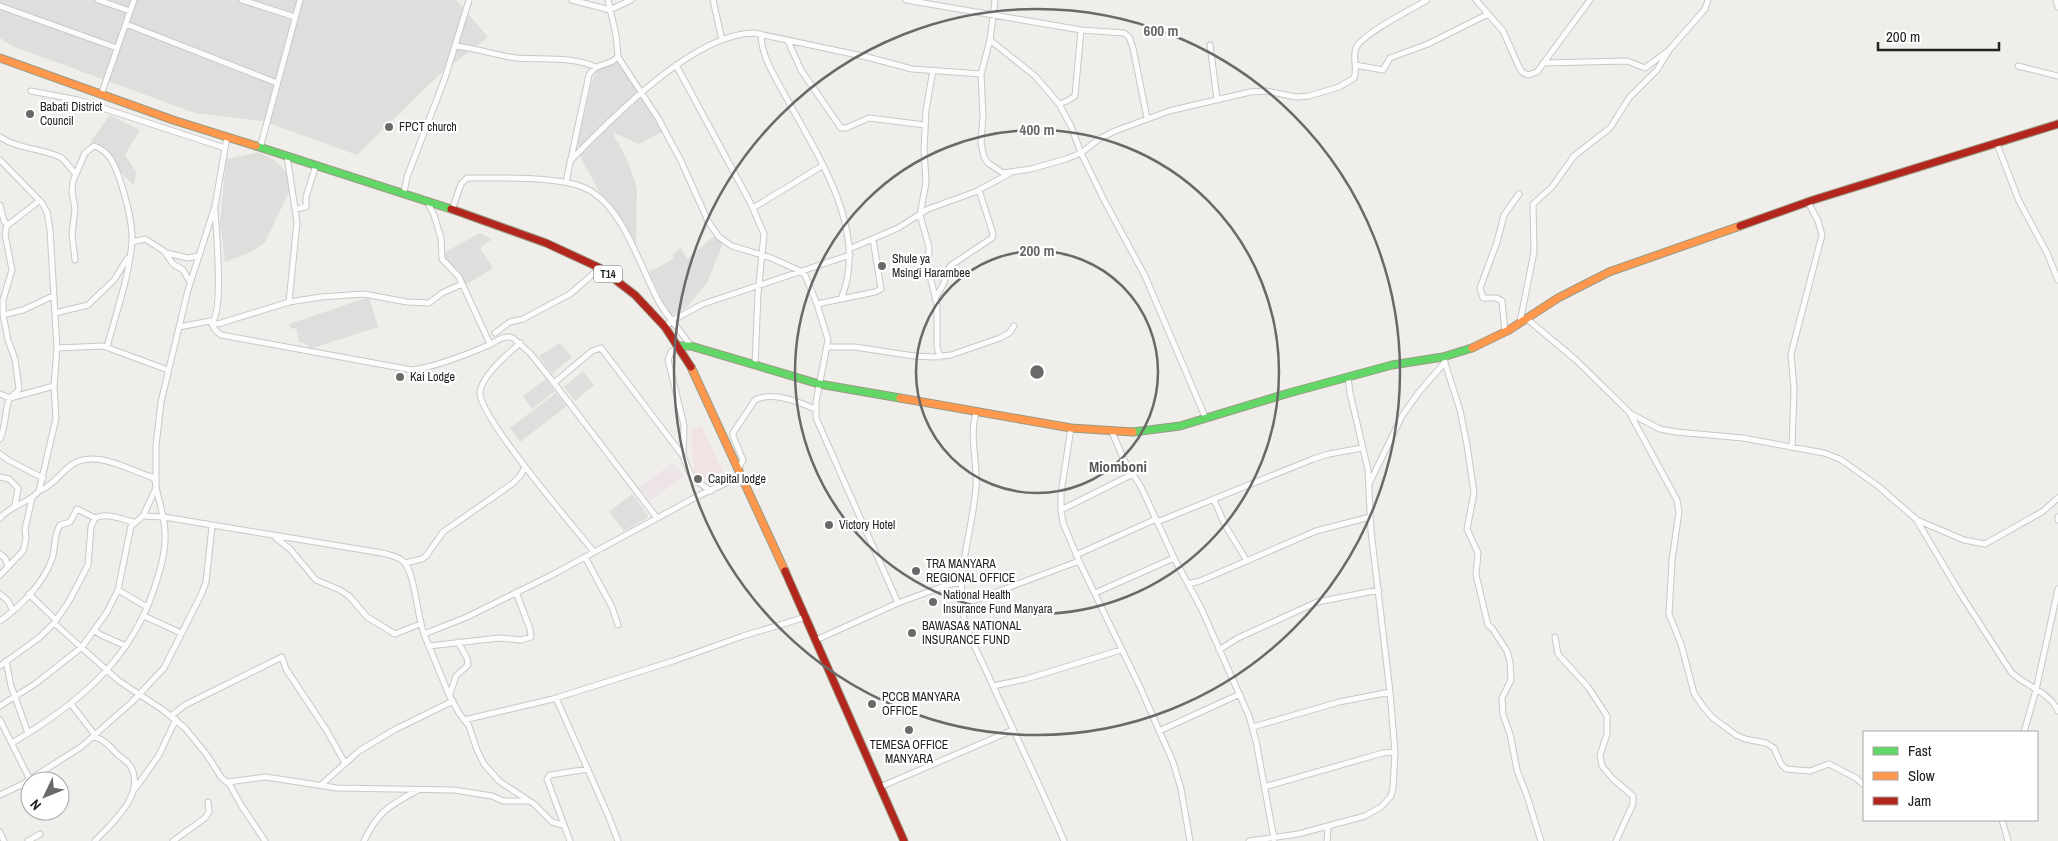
<svg xmlns="http://www.w3.org/2000/svg" width="2058" height="841" font-family="'Archivo Narrow',sans-serif">
<style>
.residential{fill:#dfdedc}
.commercial{fill:#f1e3e1}
.industrial{fill:#ede4e9}
.lines{fill:none;stroke-linecap:round;stroke-linejoin:round}
.street-casing{stroke:#c9c8c7;stroke-width:7}
.fast-casing{stroke:#999a82;stroke-width:9}
.slow-casing{stroke:#999a82;stroke-width:9}
.jam-casing{stroke:#999a82;stroke-width:9}
.street{stroke:#fdfcfc;stroke-width:5}
.fast{stroke:#63d668;stroke-width:7}
.slow{stroke:#ff974d;stroke-width:7}
.jam{stroke:#b3261e;stroke-width:7}
.ring{fill:none;stroke:#6a6968;stroke-width:2.5}
.poi-dot{fill:#6a6968;stroke:#fff;stroke-width:2}
.labels{text-anchor:middle;dominant-baseline:central;stroke-width:4.5;stroke-linejoin:round;paint-order:stroke}
.shield{fill:#fff;stroke:#646464;stroke-width:1}
.shield-label{font-size:11px;font-weight:bold;fill:#222}
.poi-label{font-size:12px;fill:#222;stroke:#fff;text-anchor:start}
.quarter-label{font-size:15px;font-weight:bold;fill:#555;stroke:#fff}
.centre{fill:#6a6968;stroke:#fff;stroke-width:2.5}
.ring-label{font-size:15px;text-anchor:middle;font-weight:bold;fill:#6a6968;stroke:#fff;stroke-width:4.5;stroke-linejoin:round;paint-order:stroke}
</style>
<rect width="100%" height="100%" fill="#f0eeeb"/>
<path class="residential" d="M0,0h456l32,37 -49,38 -82,80 -94,-34 -68,-8 -183,-67 -12,-8z
M618,62l50,67 -29,15 -27,-12 15,27 10,29 -1,56 -15,-25 -21,-26 -19,-35 -4,-18 16,-62 5,-8z
M110,115l30,15 -15,25 11,17 -2,14 -43,-45z
M259,152l15,8 13,12 3,18 -25,52 -12,9 -28,11 -5,-38 6,-65z
M480,233l12,6 -12,9 13,20 -29,18 -16,-21 -6,-11z
M713,237l11,4 -17,42 -20,24 -18,10 -20,-45 24,-13v-5l8,-6 6,11z
M369,297l9,30 -68,22 -4,-5 -7,-2 -3,-14 -5,1 -2,-5z
M560,343l12,14 -20,17 -13,-18z
M583,371l11,14 -19,16 -11,-14z
M546,379l9,12 -23,18 -9,-13z
M556,393l11,13 -47,36 -10,-14z
M632,494l16,21 -1,3 -23,13 -15,-19z"/>
<path class="commercial" d="M701,426l24,49 -2,4 -11,6 -18,-13 -3,-42z"/>
<path class="industrial" d="M673,463l11,13 -34,25 -11,-14z"/>
<g class="lines">
<defs>
<path id="street" d="M98,0l32,11
M242,0l53,17
M572,0l38,10 21,-10
M713,0l9,40
M906,0l175,30 43,3 5,4 4,11 14,70
M995,0l-5,40 -9,34 2,42 -2,27 3,14 4,6 15,10 28,-4 35,-10 15,-6 18,-14 16,-8 54,-20 81,-19 16,-1 30,6 13,-1 30,-9 15,-9c4,-9 -2,-21 2,-30 6,-14 56,-39 71,-48
M1476,0l27,31 16,36 3,5 6,3 9,-3 53,-72
M2056,0l2,7
M0,6l117,42
M126,24l151,59
M761,34c0,22 15,45 25,63 31,58 84,134 55,202
M990,40l45,36 24,28 12,22 10,27 23,47 41,76 61,143
M788,41l13,29 40,58h5l23,-10 56,7
M1210,45l7,54
M455,46c21,2 40,9 61,12 27,2 55,-2 80,9
M618,57l40,61 23,43 27,60 11,16 13,9 37,11 31,14 5,4 12,29 11,36 -12,62v16l82,185
M1543,63l84,-2 18,7 23,-17
M676,65l74,137 14,32 -6,60 -3,70
M1355,65l28,5 7,-12 38,-14 60,-30
M2018,66l40,10
M933,70l-7,40 -2,39 2,34 -6,32 9,32 -1,21 9,37v42l3,10
M31,91l47,9 147,48
M101,95l33,-95
M1059,104l8,-3 8,-5 6,-66
M0,137c18,12 40,11 60,20 6,3 10,12 16,17
M1997,144l22,57 28,52 11,27
M260,148l40,-148
M287,156l10,66 -8,80
M0,160l42,43 5,9 3,18 7,118 -3,38 2,32 -17,73c-11,13 -27,13 -39,27
M570,161c40,-41 124,-128 184,-128l113,24 45,12 69,5
M566,182l23,-107c8,-14 22,-8 29,-19l-2,-21 -8,-35
M404,192l3,-15 38,-99 24,-78
M427,201l7,14 7,23 1,21 17,18 31,67
M0,205l4,16 4,4 31,-24
M753,208l69,-42
M296,209l10,-2v-10l10,-32
M215,210c1,19 9,101 -3,112l6,2 71,-22 32,-5 43,-3 43,8 22,1 13,-10 20,-9
M452,210l9,-26 6,-6c30,0 93,-2 118,10 39,18 55,80 74,114 8,14 22,30 32,44
M132,242l13,-3 19,12 9,13 10,6 7,12
M849,249l49,-21 30,-19 47,-17 34,-18
M167,253l21,5 10,-2
M75,260l-3,-26 3,-25 -3,-17 1,-11 12,-28 9,-7c15,5 20,17 25,31 6,18 14,46 13,65 -3,35 -16,71 -25,105
M935,298l8,-13 7,-19 42,-28 1,-4 -14,-44
M817,304l58,-12 6,-3 -8,-50
M55,313l33,-8 26,-25 13,-21
M3,315l20,-5 30,-14
M1526,318l50,42 53,52 48,88 2,12 -7,48 -3,54 12,30 13,49 10,15 9,10 23,17 9,4 21,4 8,5 7,16 5,5 24,2 19,-7 27,14 8,7
M1520,322l14,-70 -1,-48 19,-17 22,-31 36,-28 19,-30 28,-28 13,-21 35,-40 3,-9
M179,327l31,-6 6,10 5,4 191,35c27,-4 54,-15 79,-26 7,-4 14,-9 22,-6l17,15 24,30 103,135
M665,327l8,-7 30,-16 147,-49
M1505,332l-3,-31 -6,-3h-13l-3,-10 17,-46 7,-27 15,-21
M495,333l15,-11 13,-3 47,-25 30,-26
M520,343c-12,11 -38,32 -40,49 -2,24 95,136 114,160
M678,347l-7,5 -3,8 16,65 -1,31
M828,347h27l59,9 20,1 17,-2 49,-17 9,-5 5,-7
M57,348l46,-2 65,24
M1443,357l17,53 7,35 7,48 -7,36 11,24 -2,22 12,50 4,3 15,23 3,11 1,18 -9,18 1,17 7,19 7,36 10,26 14,45
M554,383l38,-32 9,-3 82,108 9,22 19,13
M0,394l10,4 44,-12
M977,411c-9,20 1,53 -1,76 -3,40 -18,80 -14,120 2,23 17,47 26,68 25,55 52,110 76,166
M1631,414l29,15 16,3 67,6 81,15 16,6 38,27 38,33 44,74 51,79c14,14 39,20 47,39
M1071,428l-10,65v17l2,13 16,38 61,126 33,75 8,27 9,52
M1112,432l12,28 17,27 33,71 27,50 48,108 7,25 18,98
M0,439c7,-14 4,-31 10,-41 2,-3 7,-5 9,-9l-4,-30 -7,-19 -5,-25v-15l9,-30 -7,-36 2,-9
M1792,448l2,-59 -3,-35 31,-119 -4,-14 -10,-19
M0,454l8,6 35,18
M738,469l5,-9 -10,-24v-3l22,-33c18,-9 44,2 60,9
M0,477l9,2 9,9 -3,17
M1369,484l33,-68 17,-24 26,-30
M1214,500l11,25 22,36
M1061,510l72,-36
M143,516l21,1 218,36c7,2 16,3 22,9 11,12 13,54 20,72l25,61 10,18 10,13 8,24 7,14 15,17 35,23 18,18 11,3
M2058,517v3
M1917,520l47,20 21,4 57,-32 16,-14
M1157,522l156,-63 16,-5 33,-6
M276,538l14,11 26,31 24,10 9,6 18,21 28,17 25,-10
M0,554l5,4 3,8
M1076,555l80,-36
M585,557l27,50 6,18
M405,563l17,-4 4,-3 17,-24 69,-48 8,-8 5,-9
M0,575l23,-24 3,-12 -1,-10 7,-31
M1188,584l12,-3 116,-50 54,-14
M118,590l29,17
M1095,593l79,-35
M0,594l8,7 5,10
M29,594l27,26
M962,605l117,-44
M144,616l37,17
M0,621c21,-15 43,-37 52,-62 4,-12 1,-23 8,-34l10,-3 7,-13 18,9
M54,623l65,58 44,29 22,18 22,27 14,22 9,8 11,20 24,36
M95,631l6,4 25,11
M424,634l43,-17 83,-41 148,-80 43,-20
M1555,637l3,17 30,33 19,29v18l-7,21 2,11 11,13 20,17v8l-17,37
M816,640l82,-37 49,-18 14,-3
M429,646l70,-8 22,2 10,-3 -1,-8 -14,-37
M1219,650l19,-12 79,-36 62,-12
M6,661l5,25 17,47
M0,666l40,-29 14,-14 14,-20 20,-38 3,-38 4,-9c11,-6 26,1 38,4
M993,686l33,-7 95,-29
M450,694l6,-18 12,-11 -1,-7 -9,-16
M556,698l52,117 10,26
M71,704l24,31
M0,706l35,-22 47,-37 25,-35 11,-22 13,-64 12,-10 13,-28v-42l5,-44 27,-112 27,-84 12,-69
M171,716l14,-11 97,-48 4,12 41,62 18,32
M0,720l30,60
M464,720l89,-21 120,-38 70,-25 63,-19
M1253,727l86,-25 51,-10
M1159,731l81,-37
M2024,732l12,-42 22,-101
M93,737c11,1 18,11 25,18 5,4 12,8 14,14 12,27 -20,54 -37,72
M12,743c64,-38 118,-81 142,-154 6,-18 12,-37 11,-56 0,-18 -8,-35 -10,-53l-3,-3c-24,-7 -58,-29 -82,-11 -10,8 -18,20 -31,25
M228,782l38,-5 71,11 117,2 38,6 11,5h24
M321,785l38,-34 35,-21 59,-29
M880,787l133,-57
M1264,787l119,-34 12,-1
M135,789l24,-34 17,-36
M0,795l21,-10 60,-38 51,-45 32,-34 37,-73 5,-13 6,-55
M2002,820l6,21
M0,832l4,9
M28,841l12,-7
M173,841l32,-23 4,-6 -1,-10
M364,841c15,-31 25,-35 54,-51
M570,841l-23,-62 3,-4 38,-6
M1249,841l49,-7 67,-18 16,-9 10,-11 2,-8 2,-36 -5,-60 -19,-161 -3,-61 -18,-77 -2,-16
M1327,841l1,-14"/>
<path id="fast" d="M256,146l195,63
M679,346h12l128,38 81,14
M1133,432l47,-6 109,-33 103,-28 51,-8 29,-9"/>
<path id="slow" d="M0,58l173,62 83,26
M1472,348l37,-18 49,-32 51,-26 131,-46
M691,367l94,204
M900,398l171,30 62,4"/>
<path id="jam" d="M451,209l95,34 54,25 35,27 30,32 26,40
M1740,226l73,-26 245,-76
M785,571l119,270"/>
</defs>
<use href="#street" class="street-casing"/>
<use href="#fast" class="fast-casing"/>
<use href="#slow" class="slow-casing"/>
<use href="#jam" class="jam-casing"/>
<use href="#street" class="street"/>
<use href="#fast" class="fast"/>
<use href="#slow" class="slow"/>
<use href="#jam" class="jam"/>
</g>
<g class="ring">
<circle cx="1037" cy="372" r="121"/>
<circle cx="1037" cy="372" r="242"/>
<circle cx="1037" cy="372" r="363"/>
</g>
<g class="poi-dot">
<circle cx="30" cy="114" r="5"/>
<circle cx="389" cy="127" r="5"/>
<circle cx="882" cy="266" r="5"/>
<circle cx="400" cy="377" r="5"/>
<circle cx="698" cy="479" r="5"/>
<circle cx="829" cy="525" r="5"/>
<circle cx="916" cy="571" r="5"/>
<circle cx="933" cy="602" r="5"/>
<circle cx="912" cy="633" r="5"/>
<circle cx="872" cy="704" r="5"/>
<circle cx="909" cy="730" r="5"/>
</g>
<g class="labels">
<rect class="shield" x="594" y="265.5" width="28" height="17" rx="4"/>
<g class="shield-label">
<text x="608" y="274">T14</text>
</g>
<g class="poi-label">
<text x="40" y="107">Babati District<tspan x="40" dy="14">Council</tspan></text>
<text x="399" y="127">FPCT church</text>
<text x="892" y="259">Shule ya<tspan x="892" dy="14">Msingi Harambee</tspan></text>
<text x="410" y="377">Kai Lodge</text>
<text x="708" y="479">Capital lodge</text>
<text x="839" y="525">Victory Hotel</text>
<text x="926" y="564">TRA MANYARA<tspan x="926" dy="14">REGIONAL OFFICE</tspan></text>
<text x="943" y="595">National Health<tspan x="943" dy="14">Insurance Fund Manyara</tspan></text>
<text x="922" y="626">BAWASA&amp; NATIONAL<tspan x="922" dy="14">INSURANCE FUND</tspan></text>
<text x="882" y="697">PCCB MANYARA<tspan x="882" dy="14">OFFICE</tspan></text>
<text x="909" y="745" text-anchor="middle">TEMESA OFFICE<tspan x="909" dy="14">MANYARA</tspan></text>
</g>
<g class="quarter-label">
<text x="1118" y="466">Miomboni</text>
</g>
</g>
<circle cx="1037" cy="372" r="8" class="centre"/>
<g class="ring-label">
<text x="1161" y="36">600 m</text>
<text x="1037" y="135">400 m</text>
<text x="1037" y="256">200 m</text>
</g>
<rect x="1863" y="731" width="175" height="90" fill="#ffffff" stroke="#a7a7a7"/>
<rect x="1873" y="747" width="25" height="8" fill="#63d668" stroke="#a7a7a7"/>
<text x="1908" y="756" font-size="15" fill="#222222">Fast</text>
<rect x="1873" y="772" width="25" height="8" fill="#ff974d" stroke="#a7a7a7"/>
<text x="1908" y="781" font-size="15" fill="#222222">Slow</text>
<rect x="1873" y="797" width="25" height="8" fill="#b3261e" stroke="#a7a7a7"/>
<text x="1908" y="806" font-size="15" fill="#222222">Jam</text>
<g transform="translate(45 796) rotate(227)"><circle r="24" fill="#ffffff" stroke="#a7a7a7"/>
<path d="M0-4L9 19L0 12L-9 19Z" fill="#6a6968"/>
<text y="-8" font-size="14" font-weight="bold" text-anchor="middle" fill="#222222">N</text>
</g>
<path d="M1878 42v8h121v-8" fill="none" stroke="#222222" stroke-width="2.5"/>
<text x="1886" y="42" font-size="15" fill="#222222" stroke="#ffffff" stroke-width="4" paint-order="stroke">200 m</text>
</svg>
